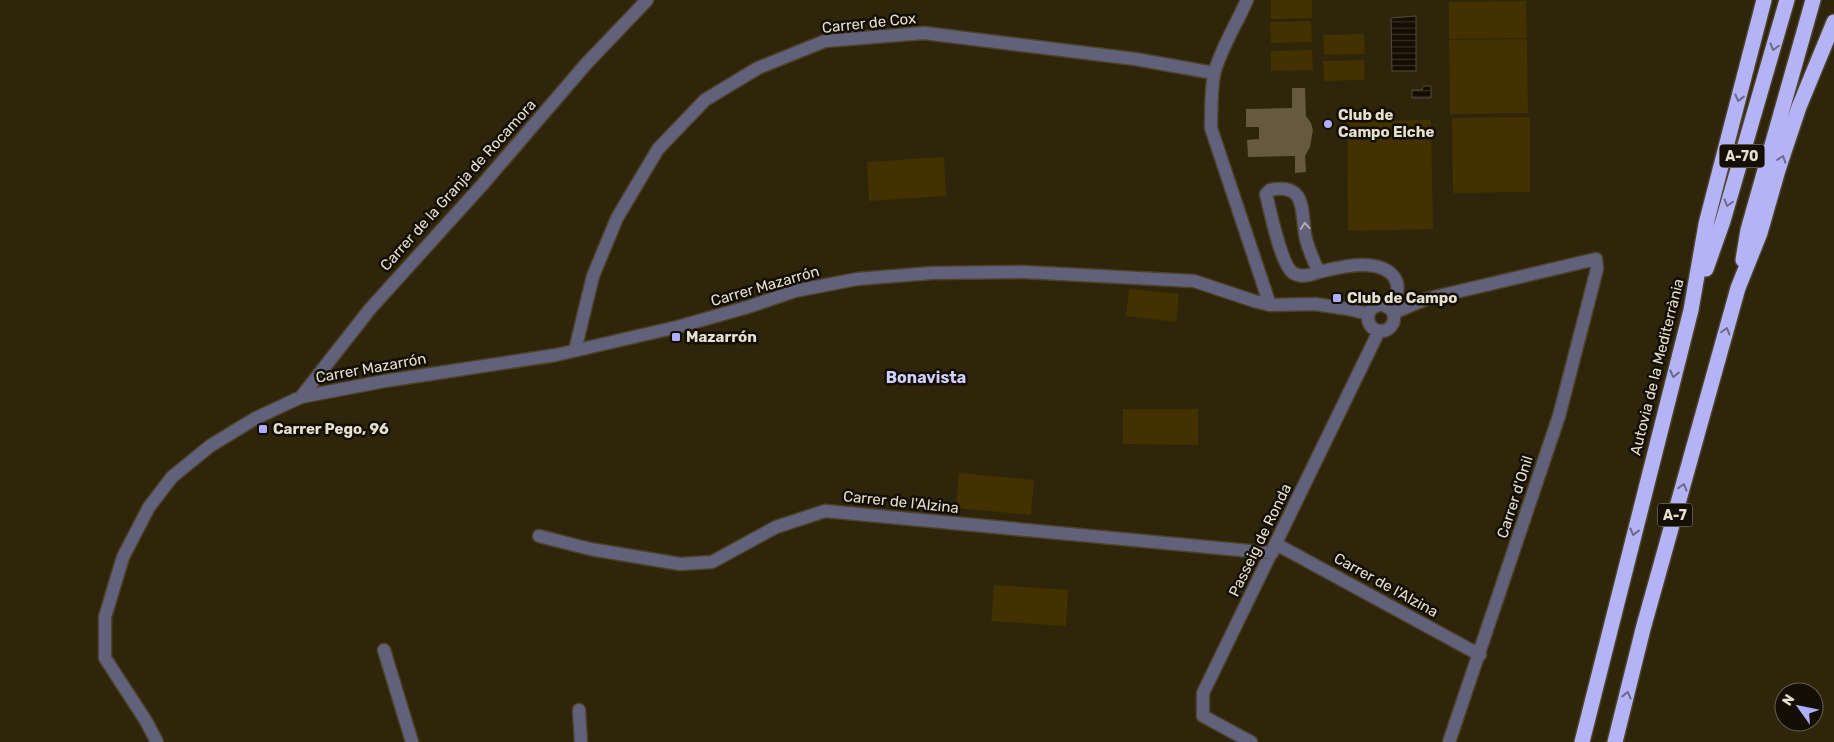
<svg xmlns="http://www.w3.org/2000/svg" width="1834" height="742" font-family="Rubik,sans-serif">
<style>
.park{fill:#433100}
.water{fill:url(#water-rules);stroke:#534c3e}
.building{fill:#65593e}
.lines{fill:none;stroke-linecap:round;stroke-linejoin:round}
.minor-casing{stroke:#4c432a;stroke-width:15}
.highway-casing{stroke:#4c432a;stroke-width:18}
.minor{stroke:#61617c;stroke-width:12}
.highway{stroke:#b3b3f6;stroke-width:15}
.oneway{stroke:#6b698a}
.oneway2{stroke:#b0adae}
.poi-dot{fill:#afaefa;stroke:#130f05;stroke-width:2}
.labels{text-anchor:middle;dominant-baseline:central;stroke-width:5;stroke-linejoin:round;paint-order:stroke}
.shield{fill:#130f05;stroke:#a6a192;stroke-width:1}
.shield-label{font-size:14px;font-weight:bold;fill:#e5dfcf}
.street-label{font-size:15px;fill:#e5dfcf;stroke:#130f05}
.poi-label{font-size:15px;font-weight:bold;fill:#e5dfcf;stroke:#130f05;text-anchor:start}
.neighbourhood-label{font-size:16px;font-weight:bold;fill:#cfd0fc;stroke:#130f05}
</style>
<defs>
<pattern id="water-rules" width="6" height="5" patternUnits="userSpaceOnUse" patternTransform="scale(1.25)"><rect width="6" height="5" fill="#150d00"/><path d="M0 2.5h6" fill="none" stroke="#373024"/></pattern>
</defs>
<rect width="100%" height="100%" fill="#2f250a"/>
<path class="park" d="M1271,0h41v18l-41,1z
M1526,1l1,37 -78,1v-37z
M1311,21l1,21 -41,1 -1,-21z
M1364,34l1,20 -41,1 -1,-20z
M1527,39l1,74 -78,1 -1,-74z
M1312,50l1,20 -42,1v-20z
M1364,60l1,20 -41,1 -1,-20z
M1530,117v75l-77,1 -1,-75z
M1431,120l2,109 -85,2 -1,-110z
M944,157l2,39 -77,5 -2,-39z
M1129,289l50,5 -3,28 -50,-6z
M1123,409h75v36l-75,-1z
M959,473l75,7 -3,35 -75,-7z
M994,585l74,5 -2,36 -75,-5z"/>
<path class="water" d="M1416,16v55h-24l-1,-53z
M1423,86h8v12h-19v-8h10z"/>
<path class="building" d="M1292,88h13l1,28 5,7 2,7 -3,17 -5,9 1,16 -11,1v-17l-47,1 -1,-17 12,-1v-12h-13v-18l46,-1z"/>
<g class="lines">
<defs>
<path id="minor" d="M1247,0c-10,23 -27,50 -33,74 -3,18 -3,37 -3,54l59,177
M1319,272c-5,-10 -10,-21 -13,-33 -6,-25 3,-57 -36,-49l-4,4c4,16 15,71 27,79 9,5 17,2 26,-1 21,-5 60,-15 75,5 8,12 1,21 -7,30
M1368 318a13 13 0 1 1 26 0a13 13 0 1 1-26 0Z
M1393,313l33,-14 170,-40 1,10 -38,147 -110,326
M575,350l18,-74 24,-58 41,-69 47,-49 53,-32 67,-27 99,-8 211,26 79,14
M301,397l69,-88 113,-125 103,-120 61,-64
M539,536l51,13 90,15 32,-2 64,-35 49,-16 447,42
M1276,544l204,111
M384,650l28,92
M579,710l2,32
M157,742l-11,-21 -41,-63v-41l18,-60 26,-50 23,-30 38,-31 46,-28 45,-21 84,-16 171,-26 121,-28 71,-20 47,-16 62,-12 75,-6 92,-1 170,9 60,20 16,4 45,-1 33,5 21,5
M1251,742l-48,-26v-23l176,-362"/>
<path id="highway" d="M1743,260l5,-30 65,-230
M1706,269l17,-48 64,-221
M1582,742l109,-432 15,-86 58,-224
M1615,742l28,-113 95,-341 22,-55 18,-63 21,-63 35,-85"/>
</defs>
<use href="#minor" class="minor-casing"/>
<use href="#highway" class="highway-casing"/>
<use href="#minor" class="minor"/>
<use href="#highway" class="highway"/>
</g>
<defs><path id="oneway-chevron" d="M-2-3.5L2.5 0L-2 3.5" fill="none" stroke-width="1.6" stroke-linecap="round" stroke-linejoin="round" transform="scale(1.25)"/></defs>
<g class="oneway">
<use href="#oneway-chevron" transform="translate(1774 47) rotate(106)"/>
<use href="#oneway-chevron" transform="translate(1739 98) rotate(104)"/>
<use href="#oneway-chevron" transform="translate(1782 159) rotate(-72)"/>
<use href="#oneway-chevron" transform="translate(1728 203) rotate(106)"/>
<use href="#oneway-chevron" transform="translate(1726 331) rotate(-74)"/>
<use href="#oneway-chevron" transform="translate(1674 374) rotate(104)"/>
<use href="#oneway-chevron" transform="translate(1683 487) rotate(-74)"/>
<use href="#oneway-chevron" transform="translate(1634 532) rotate(104)"/>
<use href="#oneway-chevron" transform="translate(1627 695) rotate(-76)"/>
</g>
<use class="oneway2" href="#oneway-chevron" transform="translate(1305 226) rotate(-95)"/>
<g class="poi-dot">
<circle cx="1328" cy="124" r="5"/>
<rect x="1332" y="293" width="10" height="10" rx="2.5"/>
<rect x="671" y="332" width="10" height="10" rx="2.5"/>
<rect x="258" y="424" width="10" height="10" rx="2.5"/>
</g>
<g class="labels">
<g class="shield">
<rect x="1719.5" y="144.5" width="45" height="23" rx="4"/>
<rect x="1657.5" y="503.5" width="35" height="23" rx="4"/>
</g>
<g class="shield-label">
<text x="1742" y="156">A-70</text>
<text x="1675" y="515">A-7</text>
</g>
<g class="street-label">
<text transform="translate(869 23) rotate(-6)">Carrer de Cox</text>
<text transform="translate(458 185) rotate(-48)">Carrer de la Granja de Rocamora</text>
<text transform="translate(765 286) rotate(-16)">Carrer Mazarrón</text>
<text transform="translate(1657 367) rotate(-76)">Autovia de la Mediterrània</text>
<text transform="translate(371 368) rotate(-10)">Carrer Mazarrón</text>
<text transform="translate(1515 497) rotate(-72)">Carrer d'Onil</text>
<text transform="translate(901 502) rotate(6)">Carrer de l'Alzina</text>
<text transform="translate(1260 540) rotate(-64)">Passeig de Ronda</text>
<text transform="translate(1386 585) rotate(29)">Carrer de l'Alzina</text>
</g>
<g class="poi-label">
<text x="1338" y="115">Club de<tspan x="1338" dy="17">Campo Elche</tspan></text>
<text x="1347" y="298">Club de Campo</text>
<text x="686" y="337">Mazarrón</text>
<text x="273" y="429">Carrer Pego, 96</text>
</g>
<g class="neighbourhood-label">
<text x="926" y="377">Bonavista</text>
</g>
</g>
<g transform="translate(1799 707) rotate(303)"><circle r="24" fill="#130f05" stroke="#676256"/>
<path d="M0-4L9 19L0 12L-9 19Z" fill="#afaefa"/>
<text y="-8" font-size="14" font-weight="bold" text-anchor="middle" fill="#e5dfcf">N</text>
</g>
</svg>
